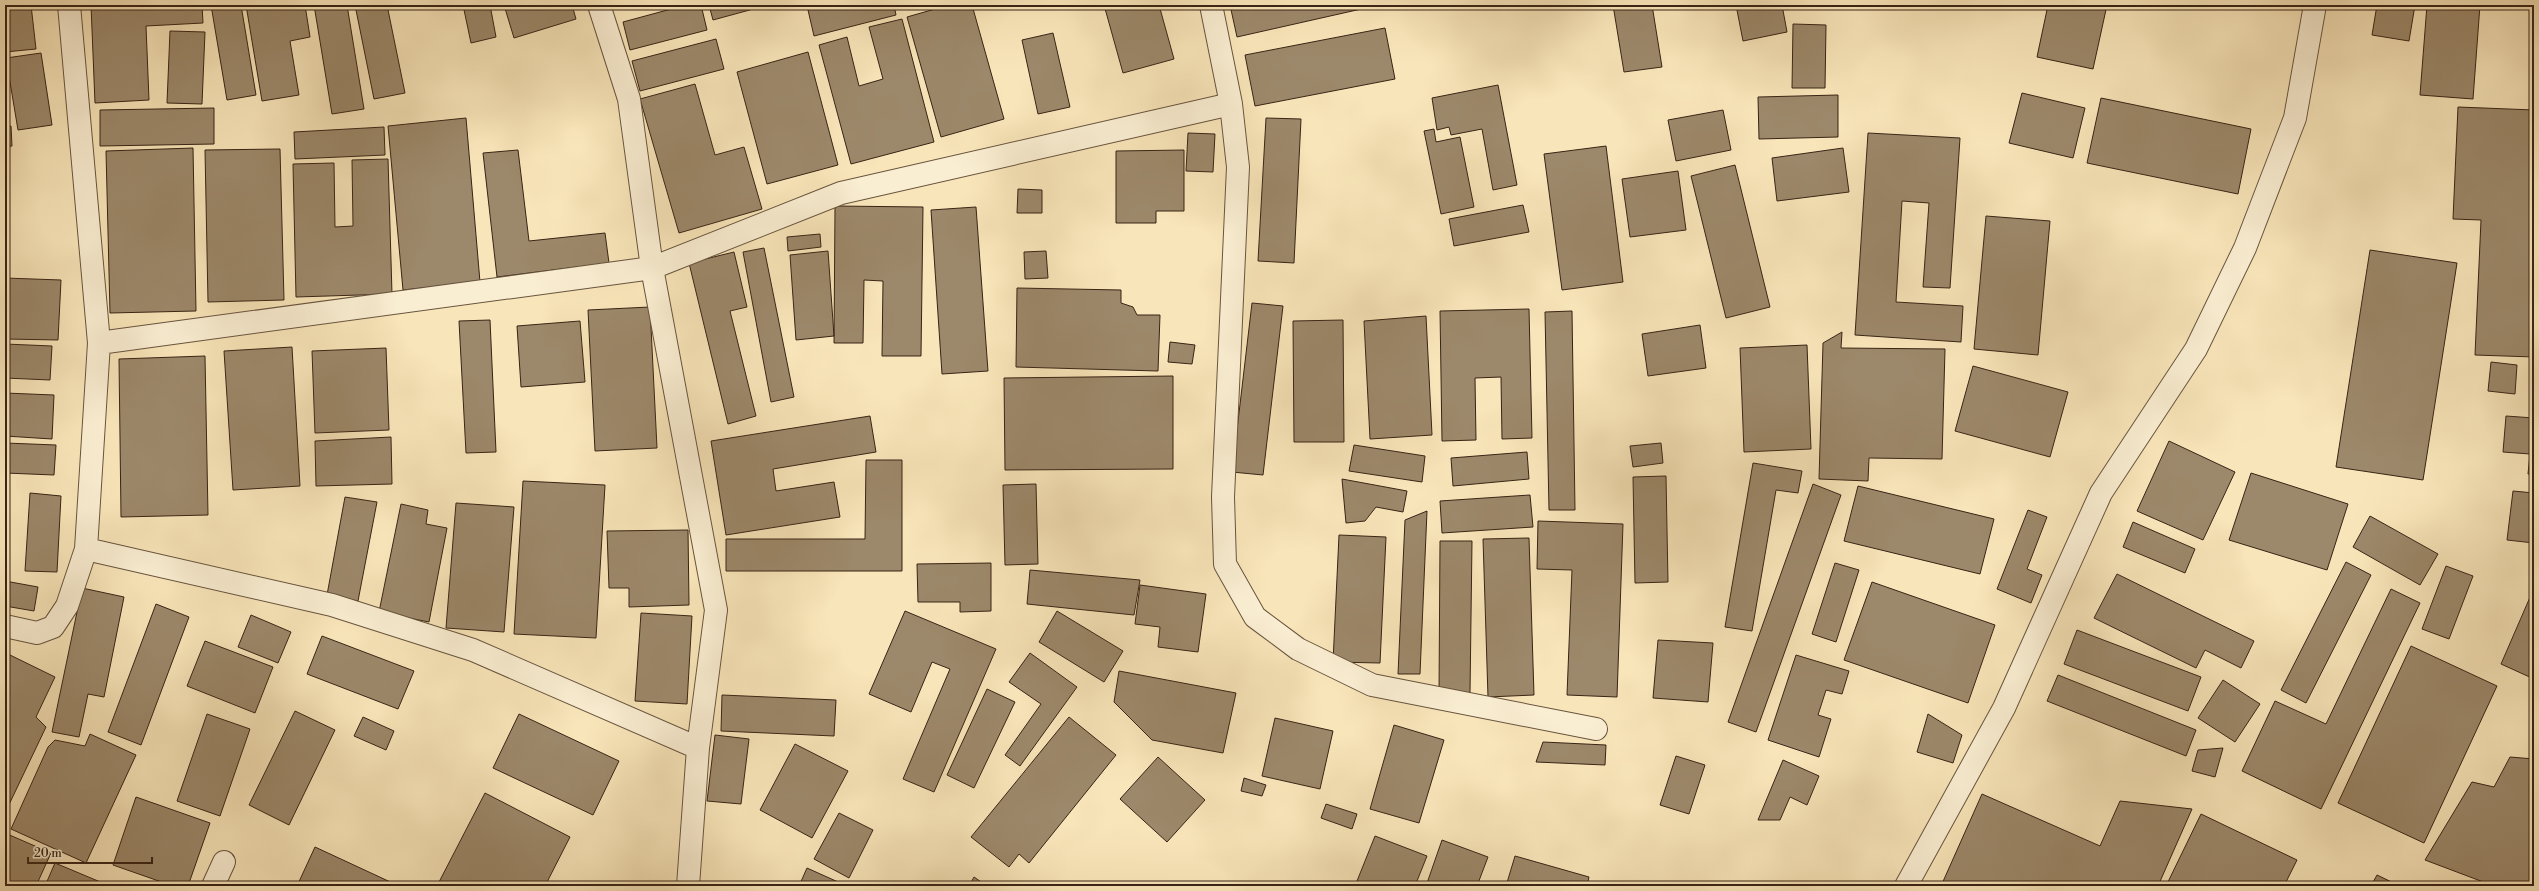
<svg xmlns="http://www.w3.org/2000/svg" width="2539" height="891" font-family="'Libre Bodoni',serif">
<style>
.building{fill:#9c886a;stroke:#382415}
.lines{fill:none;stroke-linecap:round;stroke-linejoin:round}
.minor-casing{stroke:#68543e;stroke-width:24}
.minor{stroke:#faeed2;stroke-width:22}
</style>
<rect width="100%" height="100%" fill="#f8e5b9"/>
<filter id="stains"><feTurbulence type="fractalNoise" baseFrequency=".005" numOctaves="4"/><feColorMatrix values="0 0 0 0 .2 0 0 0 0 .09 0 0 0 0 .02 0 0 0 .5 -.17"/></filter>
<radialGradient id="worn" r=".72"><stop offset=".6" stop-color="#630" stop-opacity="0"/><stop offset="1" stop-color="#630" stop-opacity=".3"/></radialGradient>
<path class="building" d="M5,5h26l5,44 -31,3z
M91,5h111l1,18 -57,3 3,74 -54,3z
M211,5h30l15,90 -29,5z
M246,5h59l5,32 -20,4 9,54 -37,6z
M314,5h33l17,104 -32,5z
M355,5h32l18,88 -31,6z
M463,5h27l6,32 -25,6z
M504,5h68l4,14 -62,19z
M686,5h15l6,25 -77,20 -7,-28z
M709,5h59l-55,15z
M826,5h68l2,10 -82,21 -6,-26z
M949,5h23l32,114 -63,18 -34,-120z
M1104,5h55l15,54 -51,14z
M1230,5h149l-142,32z
M1613,5h39l10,62 -38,5z
M1736,5h46l5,27 -44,9z
M1801,5h35l1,3z
M2048,5h59l-14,64 -56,-12z
M2377,5h38l-6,36 -37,-6z
M2427,5h53l-7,94 -53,-4z
M902,19l32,123 -83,22 -32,-119 28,-8 12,49 24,-7 -14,-52z
M1793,24l33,1 -1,63h-33z
M1385,28l10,51 -140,27 -10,-51z
M170,31l35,1 -3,72 -35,-1z
M1053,33l17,74 -32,7 -16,-74z
M716,39l8,30 -84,22 -8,-30z
M808,52l30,113 -71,19 -30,-112z
M41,53l11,72 -34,5 -12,-72z
M695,84l20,71 29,-8 18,62 -83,24 -39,-134z
M1498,85l19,100 -24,5 -11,-61 -31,6 -2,-8 -12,3 -5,-32z
M2022,93l63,15 -12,50 -64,-15z
M1838,95v42l-79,2 -1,-42z
M2101,98l150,31 -13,65 -151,-31z
M2458,107l76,3v247l-59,-2 6,-135 -28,-1z
M214,108v36l-114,2v-36z
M1723,110l8,40 -55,11 -8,-41z
M466,118l14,164 -77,8 -15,-164z
M1266,118l35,1 -7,144 -36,-2z
M11,126l1,20 -7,1v-20z
M384,127l1,28 -90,4 -1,-27z
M1434,129l2,13 24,-5 14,70 -33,7 -17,-83z
M1188,133l27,1 -2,38 -27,-1z
M1868,133l92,5 -10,150 -27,-1 6,-84 -27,-2 -6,101 67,4 -2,36 -106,-7z
M1606,146l17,136 -61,8 -18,-136z
M193,148l3,163 -86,2 -4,-162z
M1843,148l6,44 -72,9 -5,-43z
M280,149l4,151 -76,2 -3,-152z
M518,150l11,91 76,-8 4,30 -112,14 -14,-124z
M1184,150v61h-28v12h-40v-72z
M388,159l4,135 -96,3 -3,-133 41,-1 1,64 18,-1 -1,-66z
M1735,165l35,142 -44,11 -35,-142z
M1678,171l8,59 -56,7 -8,-58z
M1018,189l24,1v23h-25z
M1523,205l6,27 -75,14 -5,-27z
M835,206l88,1 -2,149h-39l1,-75 -19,-1 -1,63h-29z
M976,207l12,164 -46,3 -11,-164z
M1986,216l64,5 -12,134 -64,-6z
M820,234l1,13 -33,4 -1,-14z
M764,248l30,149 -23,5 -28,-150z
M2370,250l87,13 -34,217 -87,-13z
M828,251l6,85 -38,4 -6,-85z
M1046,251l2,27 -23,1 -1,-27z
M734,252l13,55 -17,4 26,105 -28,8 -39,-161z
M5,278l56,2 -3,60 -53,-1z
M1017,288l104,2v13l12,4 4,8h23l-2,56 -142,-4z
M1252,303l31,3 -20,169 -31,-3z
M650,307l7,141 -62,3 -7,-141z
M1529,309l3,129 -30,1 -1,-62 -26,1 1,62 -34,1 -2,-130z
M1572,311l3,199h-26l-4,-198z
M1426,316l6,119 -62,4 -6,-118z
M490,320l6,132 -30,1 -7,-132z
M1343,320l1,122h-50l-1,-121z
M580,321l5,61 -64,5 -4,-61z
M1700,325l6,43 -58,8 -6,-42z
M1842,332l-1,16 104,1 -3,110 -73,-1 -1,23 -49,-2 4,-136z
M1170,342l25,3 -3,19 -24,-2z
M5,344l47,2 -2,34 -45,-2z
M1807,345l4,104 -67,3 -4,-104z
M292,347l8,139 -67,4 -9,-139z
M386,348l3,82 -74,3 -3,-82z
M205,356l3,159 -87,2 -2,-158z
M2491,362l26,3 -2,29 -27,-3z
M1973,366l95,26 -18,65 -95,-26z
M1173,376v93l-168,1 -1,-92z
M5,393l49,2 -2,44 -47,-3z
M870,416l6,36 -103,17 3,22 58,-9 6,35 -114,18 -15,-94z
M2506,416l28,2v57l-6,-1 2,-20 -27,-2z
M391,437l1,47 -76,2 -1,-45z
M2169,441l66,31 -32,68 -66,-29z
M5,443l51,2 -2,30 -49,-2z
M1661,443l2,20 -30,4 -3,-21z
M1354,445l71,11 -3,26 -73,-11z
M1527,452l2,27 -76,7 -2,-28z
M866,460h36v111h-176v-32h139z
M1753,463l49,8 -4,22 -22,-3 -24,141 -27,-4z
M2251,473l97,31 -21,66 -98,-30z
M1666,476l2,106 -33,1 -2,-106z
M1342,479l65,12 -4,21 -27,-5 -11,14 -19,2z
M523,481l82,4 -9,153 -82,-4z
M1036,484l2,80 -33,1 -2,-80z
M1813,484l28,11 -85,237 -28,-10z
M1858,486l136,33 -14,55 -136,-33z
M2513,491l21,2v50l-27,-3z
M30,493l31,3 -4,76 -32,-1z
M1530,495l3,32 -91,6 -2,-32z
M345,497l32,5 -19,99 -31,-6z
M456,503l58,4 -10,125 -58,-4z
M401,504l27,6 -2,14 21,4 -18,94 -50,-10z
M2028,510l19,7 -20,52 15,6 -11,28 -34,-14z
M1427,511l-7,163h-22l7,-154z
M2370,516l68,38 -18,31 -67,-38z
M1538,521l85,3 -6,173 -50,-2 5,-125 -35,-1z
M2133,522l62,27 -10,24 -62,-26z
M688,530l1,75 -60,2v-19h-20l-2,-57z
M1339,535l47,2 -6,126 -47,-1z
M1529,538l5,157 -46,2 -5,-158z
M1440,541h32l-2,152h-31z
M2346,562l25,13 -65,128 -25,-13z
M991,563v48l-31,1v-10h-42l-1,-38z
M1835,563l24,7 -23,72 -24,-8z
M2446,566l27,10 -24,63 -27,-10z
M1030,570l110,10 -6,35 -107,-11z
M2117,574l137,67 -13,27 -36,-18 -9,18 -102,-50z
M5,581l33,6 -4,24 -29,-5z
M1872,582l123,43 -27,78 -124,-43z
M1140,585l66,9 -8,58 -40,-5 2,-20 -25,-3z
M82,588l42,9 -20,100 -16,-3 -9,43 -27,-5z
M2534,588v91l-33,-15z
M2391,589l29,14 -99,206 -79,-38 33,-70 51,23z
M156,604l33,13 -48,128 -33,-13z
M905,611l91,38 -62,143 -31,-13 47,-110 -18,-7 -21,50 -42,-18z
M1057,611l66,40 -19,31 -65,-40z
M641,613l51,3 -5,88 -52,-3z
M251,615l40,17 -13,31 -40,-16z
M2077,630l124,47 -13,34 -124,-47z
M322,636l92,35 -16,38 -91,-35z
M1658,640l55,3 -5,59 -55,-4z
M205,641l68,26 -18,46 -68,-27z
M2411,646l86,40 -73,157 -86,-40z
M1030,653l47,34 -57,79 -15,-11 36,-51 -32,-22z
M10,655l45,22 -19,40 10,10 -41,86v-147z
M1796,655l53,16 -7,23 -16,-4 -8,25 13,4 -12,38 -51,-17z
M1119,671l117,22 -13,60 -71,-13 -38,-38z
M2058,675l138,55 -10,26 -139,-55z
M2223,680l37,24 -25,38 -37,-24z
M987,689l28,13 -41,86 -27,-13z
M722,695l114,5 -2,36 -113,-5z
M295,711l40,19 -46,95 -40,-20z
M207,714l43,15 -30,87 -43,-15z
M519,714l100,47 -26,54 -100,-47z
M1928,714l34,21 -9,28 -36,-11z
M363,717l31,14 -8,19 -32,-14z
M1069,717l47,38 -87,108 -10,-9 -10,13 -38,-30z
M1275,718l58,13 -13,58 -58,-13z
M1394,725l50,15 -25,83 -49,-14z
M90,734l46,21 -50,108 -75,-34 37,-82 7,-7 30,6z
M715,735l34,4 -8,65 -34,-3z
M1543,742l63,3 -1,20 -69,-3z
M795,744l53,27 -36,67 -52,-28z
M2223,748l-8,29 -23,-6 6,-21z
M1676,756l29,9 -16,49 -29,-9z
M1158,757l47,43 -38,42 -47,-43z
M2510,757l24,2v36l-2,5h2v86h-40l-69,-26 47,-78 22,5z
M1783,760l36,16 -12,29 -17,-8 -10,23h-22z
M1244,778l22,7 -4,11 -21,-5z
M485,793l85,44 -25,49h-103l-4,-2z
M1982,794l118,52 20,-45 72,8 -34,77h-217z
M136,797l74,26 -22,63h-15l-60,-21z
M1326,804l31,10 -5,15 -31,-11z
M839,813l34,17 -24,48 -35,-19z
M2201,814l96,46 -13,26h-118z
M5,833l46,20 -15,33h-31z
M1375,836l52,20 -12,30h-60z
M1442,840l46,17 -11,29h-51z
M315,847l84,39h-102z
M1515,856l74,21 -2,9h-81z
M55,863l55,23h-65z
M807,868l40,18h-48z
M2377,875l23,11h-29z
M974,877l13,9h-18z
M1638,882l11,4h-12z"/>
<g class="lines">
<defs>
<path id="minor" d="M599,5l30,94 23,169 64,342 -18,138 -10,138
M1211,5l20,99 7,63 -15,330 2,67 30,53 43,32 74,36 224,44
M99,343l553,-75 189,-75 390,-89
M86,549l246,56 141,45 225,98
M5,626l32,7 16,-6 14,-21 19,-57 13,-206 -30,-338
M213,886l11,-24
M1906,886l98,-178 97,-215 95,-144 49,-101 50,-130 20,-113"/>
</defs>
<use href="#minor" class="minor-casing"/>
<use href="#minor" class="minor"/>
</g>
<rect width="2539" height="891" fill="none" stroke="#f8e5b9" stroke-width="20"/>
<rect x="6" y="6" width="2527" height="879" fill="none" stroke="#382415" stroke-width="2"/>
<rect x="10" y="10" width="2519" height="871" fill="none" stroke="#382415"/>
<path d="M28 857v6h124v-6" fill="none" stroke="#382415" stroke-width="2"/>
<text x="34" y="857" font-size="12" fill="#382415" stroke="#faeed2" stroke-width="3" paint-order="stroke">20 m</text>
<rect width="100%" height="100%" filter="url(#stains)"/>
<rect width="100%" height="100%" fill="url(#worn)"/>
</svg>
